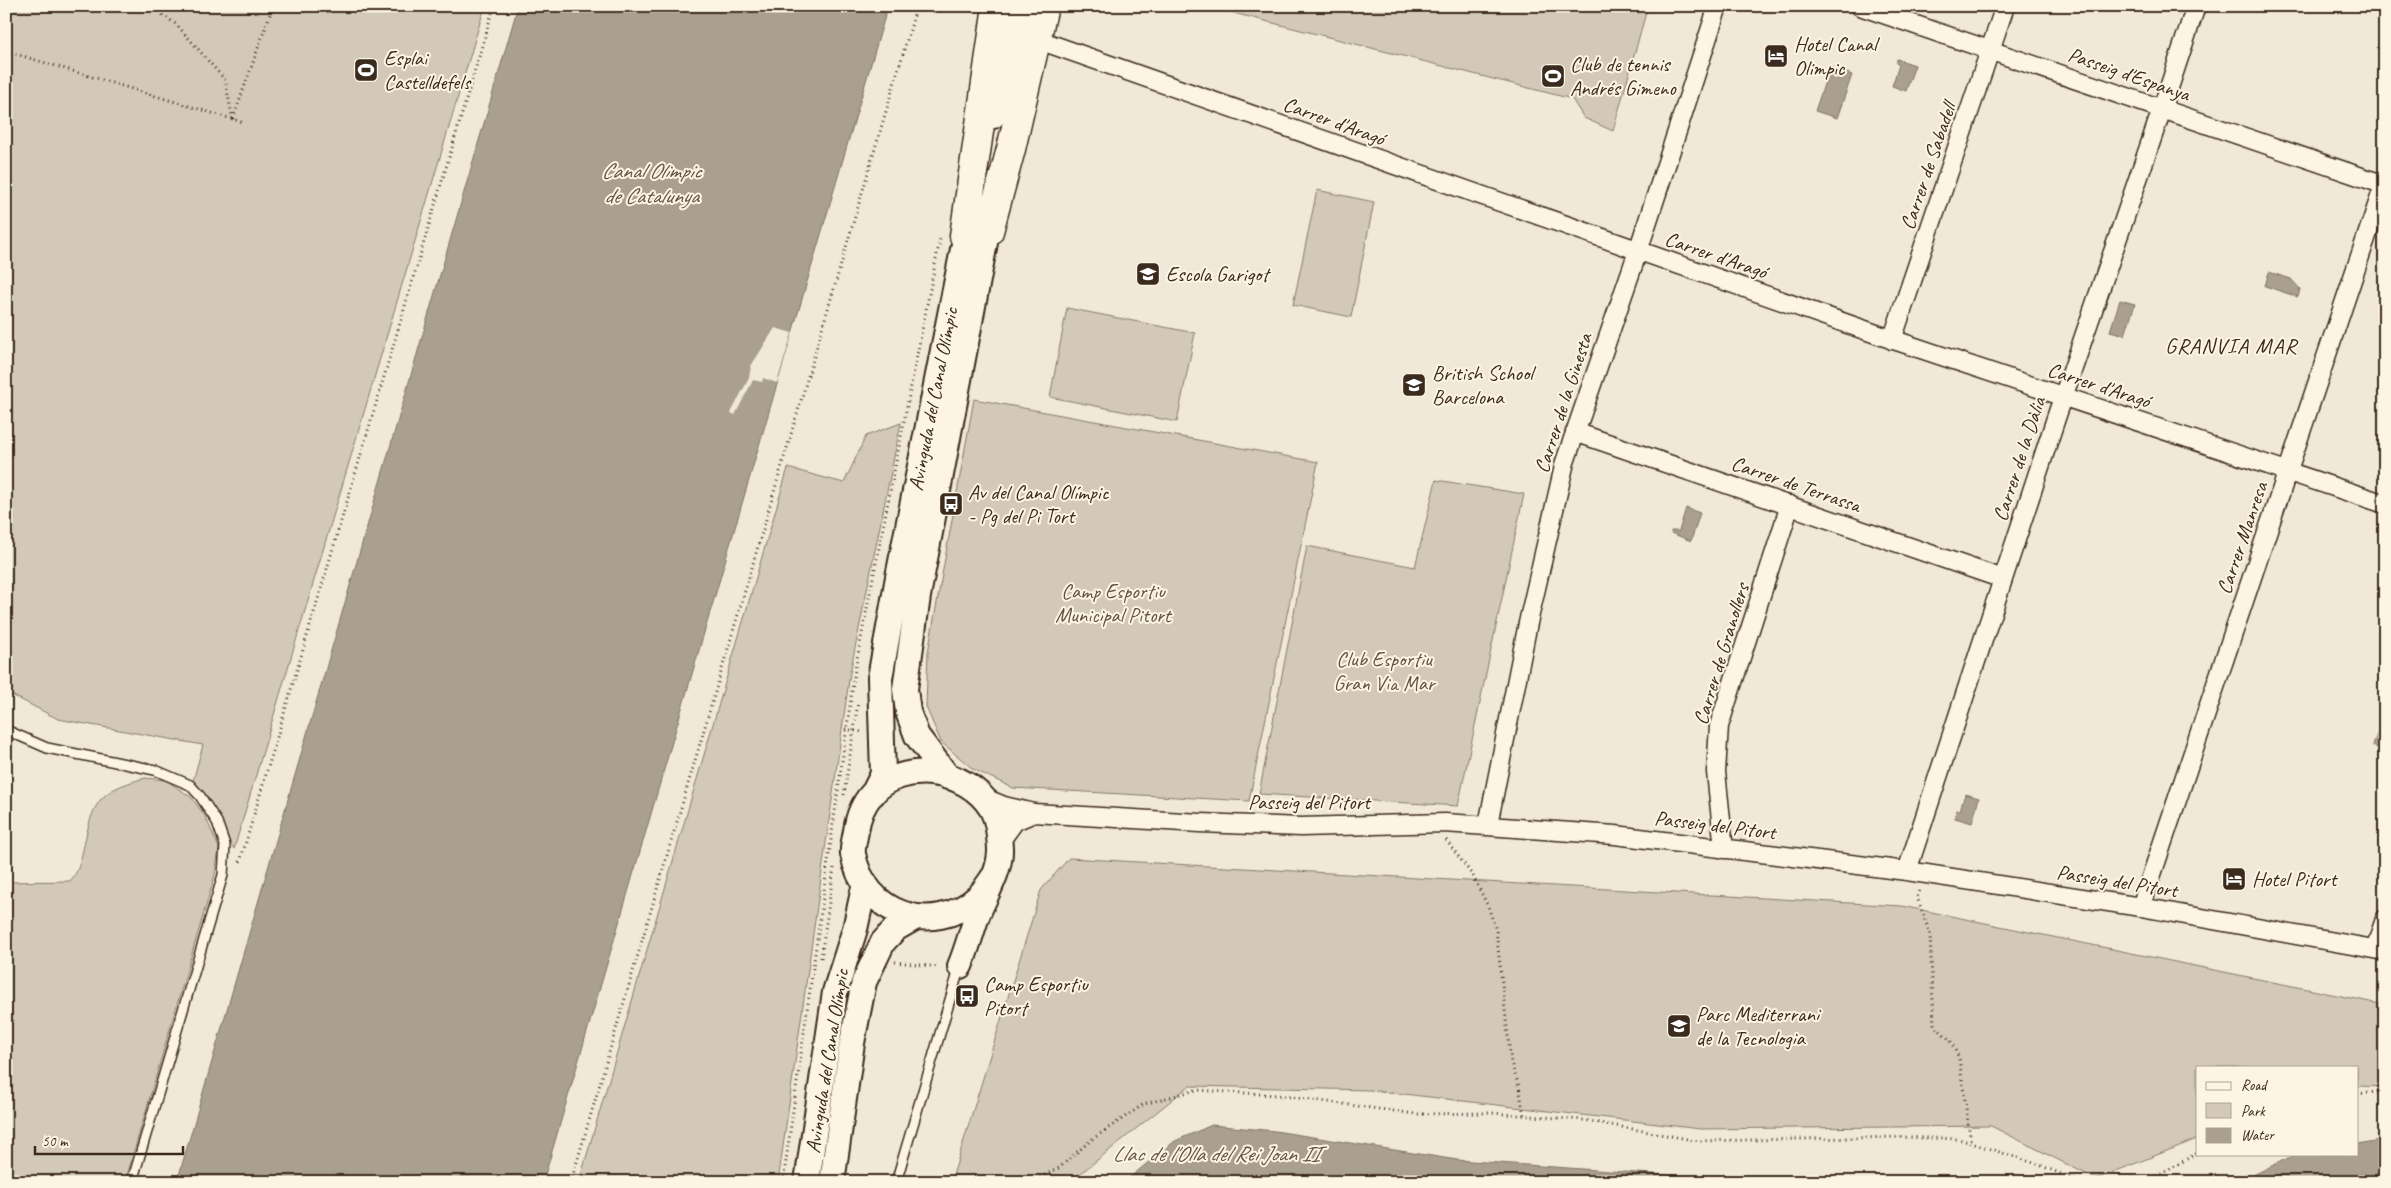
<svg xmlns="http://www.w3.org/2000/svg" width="2391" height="1188" font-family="Caveat,sans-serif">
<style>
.green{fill:#d2c9ba;stroke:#867a6c}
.water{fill:#aaa091;stroke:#7e7163}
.pier{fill:#f0e9d9}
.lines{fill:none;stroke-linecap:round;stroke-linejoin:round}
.lane-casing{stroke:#3b2a1e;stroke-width:12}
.street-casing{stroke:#3b2a1e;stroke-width:21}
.secondary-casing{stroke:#3b2a1e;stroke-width:28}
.highway-casing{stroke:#3b2a1e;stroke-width:31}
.path{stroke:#3b2a1e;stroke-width:3;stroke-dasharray:1 4;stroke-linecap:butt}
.lane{stroke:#fcf5e5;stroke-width:9}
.street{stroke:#fcf5e5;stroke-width:18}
.secondary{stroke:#fcf5e5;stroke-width:24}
.highway{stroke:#fcf5e5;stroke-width:28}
.labels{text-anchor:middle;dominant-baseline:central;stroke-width:4;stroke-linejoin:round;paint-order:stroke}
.poi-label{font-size:21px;fill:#3b2a1e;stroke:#fcf5e5;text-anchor:start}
.street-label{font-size:21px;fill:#3b2a1e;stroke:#fcf5e5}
.park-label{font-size:21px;fill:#615245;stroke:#fcf5e5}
.water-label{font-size:22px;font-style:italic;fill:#625346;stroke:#fcf5e5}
.neighbourhood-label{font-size:22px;letter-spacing:1px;fill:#3b2a1e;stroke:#fcf5e5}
</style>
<rect width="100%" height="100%" fill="#f0e9d9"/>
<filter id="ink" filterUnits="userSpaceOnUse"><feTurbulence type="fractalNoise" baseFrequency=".02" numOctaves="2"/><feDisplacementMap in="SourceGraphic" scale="10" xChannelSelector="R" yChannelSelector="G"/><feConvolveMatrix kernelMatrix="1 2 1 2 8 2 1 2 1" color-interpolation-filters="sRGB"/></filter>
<g filter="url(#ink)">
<path class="green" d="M6,6h479l-251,843 -41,-68 10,-36 -145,-26 -52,-27z
M1206,6h441v3l-34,122 -29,-13 -12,-19z
M1317,190l57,12 -23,115 -58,-12z
M1067,308l128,25 -18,89 -127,-25z
M974,399l344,63 -69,339 -236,-13 -40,-19 -32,-27 -15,-35 2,-55z
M901,423l-51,250 -72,509h-199l209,-714 56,15 22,-47z
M1436,480l88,14 -66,312 -199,-12 48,-248 108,21z
M145,778l21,2 25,17 14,19 14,32 -4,27 -90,307h-119v-300l64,-1c9,-10 10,-19 13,-31 10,-47 13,-59 62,-72z
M1069,858l833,48 483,99v82l-28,-1v-19h-160v72l-101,40 -105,-53 -291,3 -330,-39 -181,-4 -119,96h-119l90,-292z"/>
<path class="water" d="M518,6h370l-345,1176h-366z
M1897,59l18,6 -9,26 -14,-5 7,-21 -3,-2z
M1830,67l22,8 -15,43 -22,-7z
M2269,272l22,7 9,10 -2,8 -33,-11z
M2120,300l15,4 -10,31 -15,-4z
M1686,508l14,5 -9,28 -20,-8v-2h8z
M2379,729l6,2v19l-12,-4z
M1965,794l14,4 -7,25 -17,-5 2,-8h3z
M1212,1125l63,6 182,29 236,17 116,5h-685l51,-41z
M2385,1139v43h-146l57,-28h61v-10z"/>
<path class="pier" d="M775,328l17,5 -15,50 -14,-5 -1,4 -9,-2 -18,35 -4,-2 18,-35 2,-12z"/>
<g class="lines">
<defs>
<path id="lane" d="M6,730l41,18 108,22 35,15 10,11 17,26 8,23 -2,30 -91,307
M896,1182l64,-216"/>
<path id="street" d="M1860,6l525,179
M1036,39l843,296 506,169
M1892,340l113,-334
M1575,432l428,147
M982,797l22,9 30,7 166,10 101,4 144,-4 170,12 292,36 234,36 244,44
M1488,825l40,-202 37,-161 73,-211 80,-245
M999,843l16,-22 19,-8
M1724,849l-8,-77 3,-46 71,-221
M1907,871l149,-453 106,-309 34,-103
M2141,907l244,-725
M2375,949l10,-30"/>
<path id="secondary" d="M993,116l25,-110
M948,777l-31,-41 -9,-24 -3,-23 13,-93 73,-385
M873,794l10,-20 -3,-96 18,-101 71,-358
M960,966c7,-17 11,-33 17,-50 8,-21 24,-45 23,-68 -1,-14 -2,-28 -9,-40 -24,-39 -88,-49 -119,-14 -10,11 -14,23 -16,37 -1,7 -4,16 -3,23 11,60 79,84 125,43 6,-6 11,-14 16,-21
M807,1182l28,-190 20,-63 10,-46
M832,1182l20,-139 12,-61 19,-40 12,-13 21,-12"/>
<path id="highway" d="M989,231l22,-82 33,-143
M964,236l33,-230"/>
</defs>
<use href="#lane" class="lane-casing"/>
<use href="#street" class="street-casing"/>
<use href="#secondary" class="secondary-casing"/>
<use href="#highway" class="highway-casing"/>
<path class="path" d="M150,6l27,19 48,55 8,40
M6,51l236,71
M233,119l40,-113
M845,729l17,3
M844,795l14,-93
M1446,840l27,36 15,30 8,24 15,133 8,23 5,30
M240,862l254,-856
M1919,891l-2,6 13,37 4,91 16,15 9,18 12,85
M821,958l13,-90
M895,962l44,5
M2357,1094l28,-3
M571,1182l346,-1176
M783,1182l72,-513 85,-430
M1031,1182l28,-14 32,-28 53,-36 52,-14 81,5 138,19 77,-1 92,7 114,21 205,-4 56,2 78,25 44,18
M2148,1182l49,-29"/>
<use href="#lane" class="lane"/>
<use href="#street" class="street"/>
<use href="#secondary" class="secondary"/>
<use href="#highway" class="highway"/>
</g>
</g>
<defs>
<symbol id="hotel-square" viewBox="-11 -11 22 22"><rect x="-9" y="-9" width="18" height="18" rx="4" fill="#3b2a1e" stroke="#fcf5e5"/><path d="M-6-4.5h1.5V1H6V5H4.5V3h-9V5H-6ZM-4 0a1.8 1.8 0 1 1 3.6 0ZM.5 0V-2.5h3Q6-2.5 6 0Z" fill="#fff"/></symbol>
<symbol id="stadium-square" viewBox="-11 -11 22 22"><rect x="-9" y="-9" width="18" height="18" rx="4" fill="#3b2a1e" stroke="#fcf5e5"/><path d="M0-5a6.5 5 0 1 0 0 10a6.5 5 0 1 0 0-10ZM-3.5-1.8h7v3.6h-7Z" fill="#fff"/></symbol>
<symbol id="school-square" viewBox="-11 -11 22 22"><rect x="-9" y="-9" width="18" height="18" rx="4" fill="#3b2a1e" stroke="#fcf5e5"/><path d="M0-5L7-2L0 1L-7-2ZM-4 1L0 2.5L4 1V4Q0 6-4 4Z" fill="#fff"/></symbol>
<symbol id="bus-square" viewBox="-11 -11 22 22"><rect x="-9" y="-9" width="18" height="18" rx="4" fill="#3b2a1e" stroke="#fcf5e5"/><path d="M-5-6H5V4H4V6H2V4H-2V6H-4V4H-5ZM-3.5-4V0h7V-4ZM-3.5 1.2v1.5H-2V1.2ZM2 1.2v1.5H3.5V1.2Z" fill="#fff"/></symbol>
<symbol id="university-square" viewBox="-11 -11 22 22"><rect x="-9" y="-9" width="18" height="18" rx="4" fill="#3b2a1e" stroke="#fcf5e5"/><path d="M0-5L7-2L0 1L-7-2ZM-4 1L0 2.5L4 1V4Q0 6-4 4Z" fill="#fff"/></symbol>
</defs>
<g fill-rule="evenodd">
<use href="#hotel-square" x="1762" y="42" width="28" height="28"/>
<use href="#stadium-square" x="352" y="56" width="28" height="28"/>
<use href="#stadium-square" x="1539" y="62" width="28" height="28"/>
<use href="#school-square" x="1134" y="260" width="28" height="28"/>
<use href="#school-square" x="1400" y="371" width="28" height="28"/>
<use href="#bus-square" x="937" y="490" width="28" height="28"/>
<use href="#hotel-square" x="2220" y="865" width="28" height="28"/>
<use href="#bus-square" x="953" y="982" width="28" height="28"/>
<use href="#university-square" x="1665" y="1012" width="28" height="28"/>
</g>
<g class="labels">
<g class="poi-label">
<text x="1794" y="44">Hotel Canal<tspan x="1794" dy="24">Olimpic</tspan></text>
<text x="384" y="58">Esplai<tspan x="384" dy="24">Castelldefels</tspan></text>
<text x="1570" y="64">Club de tennis<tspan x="1570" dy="24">Andrés Gimeno</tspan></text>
<text x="1166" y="274">Escola Garigot</text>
<text x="1432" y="373">British School<tspan x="1432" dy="24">Barcelona</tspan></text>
<text x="968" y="492">Av del Canal Olímpic<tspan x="968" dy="24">- Pg del Pi Tort</tspan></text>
<text x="2252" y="879">Hotel Pitort</text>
<text x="984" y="984">Camp Esportiu<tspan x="984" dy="24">Pitort</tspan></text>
<text x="1696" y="1014">Parc Mediterrani<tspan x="1696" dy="24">de la Tecnologia</tspan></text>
</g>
<g class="street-label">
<text transform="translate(2129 74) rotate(19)">Passeig d'Espanya</text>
<text transform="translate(1334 121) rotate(20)">Carrer d'Aragó</text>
<text transform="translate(1928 166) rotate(-71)">Carrer de Sabadell</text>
<text transform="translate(1716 255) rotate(19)">Carrer d'Aragó</text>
<text transform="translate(2099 385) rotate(18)">Carrer d'Aragó</text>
<text transform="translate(933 399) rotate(-79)">Avinguda del Canal Olímpic</text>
<text transform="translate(1563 403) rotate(-72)">Carrer de la Ginesta</text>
<text transform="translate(2019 459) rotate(-72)">Carrer de la Dàlia</text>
<text transform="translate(1796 484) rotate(19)">Carrer de Terrassa</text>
<text transform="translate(2242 538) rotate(-71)">Carrer Manresa</text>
<text transform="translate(1721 654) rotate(-73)">Carrer de Granollers</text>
<text x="1309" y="802">Passeig del Pitort</text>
<text transform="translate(1715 825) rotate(7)">Passeig del Pitort</text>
<text transform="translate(2117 881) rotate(9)">Passeig del Pitort</text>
<text transform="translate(827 1061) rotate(-81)">Avinguda del Canal Olímpic</text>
</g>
<g class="park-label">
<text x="1113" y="591">Camp Esportiu<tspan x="1113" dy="24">Municipal Pitort</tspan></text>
<text x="1384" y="659">Club Esportiu<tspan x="1384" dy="24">Gran Via Mar</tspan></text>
</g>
<g class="water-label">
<text x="651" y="171">Canal Olimpic<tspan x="651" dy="25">de Catalunya</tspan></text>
<text x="1216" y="1154">Llac de l'Olla del Rei Joan II</text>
</g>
<g class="neighbourhood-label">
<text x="2231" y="346">GRANVIA MAR</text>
</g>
</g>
<rect width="2391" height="1188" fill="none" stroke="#fcf5e5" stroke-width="25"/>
<rect x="12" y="12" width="2366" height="1163" fill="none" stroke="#3b2a1e" stroke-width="2" filter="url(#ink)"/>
<rect x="2196" y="1066" width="162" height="90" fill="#fcf5e5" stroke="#afa495"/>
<rect x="2206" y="1082" width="25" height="8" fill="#fcf5e5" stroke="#afa495"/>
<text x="2241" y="1090" font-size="15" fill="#3b2a1e">Road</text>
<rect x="2206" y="1103" width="25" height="15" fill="#d2c9ba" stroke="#afa495"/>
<text x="2241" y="1116" font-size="15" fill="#3b2a1e">Park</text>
<rect x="2206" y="1128" width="25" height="15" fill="#aaa091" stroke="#afa495"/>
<text x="2241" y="1140" font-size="15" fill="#3b2a1e">Water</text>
<path d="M35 1146v8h148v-8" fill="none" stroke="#3b2a1e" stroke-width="2.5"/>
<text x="42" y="1146" font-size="15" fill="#3b2a1e" stroke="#fcf5e5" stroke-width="4" paint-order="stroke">50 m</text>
</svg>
